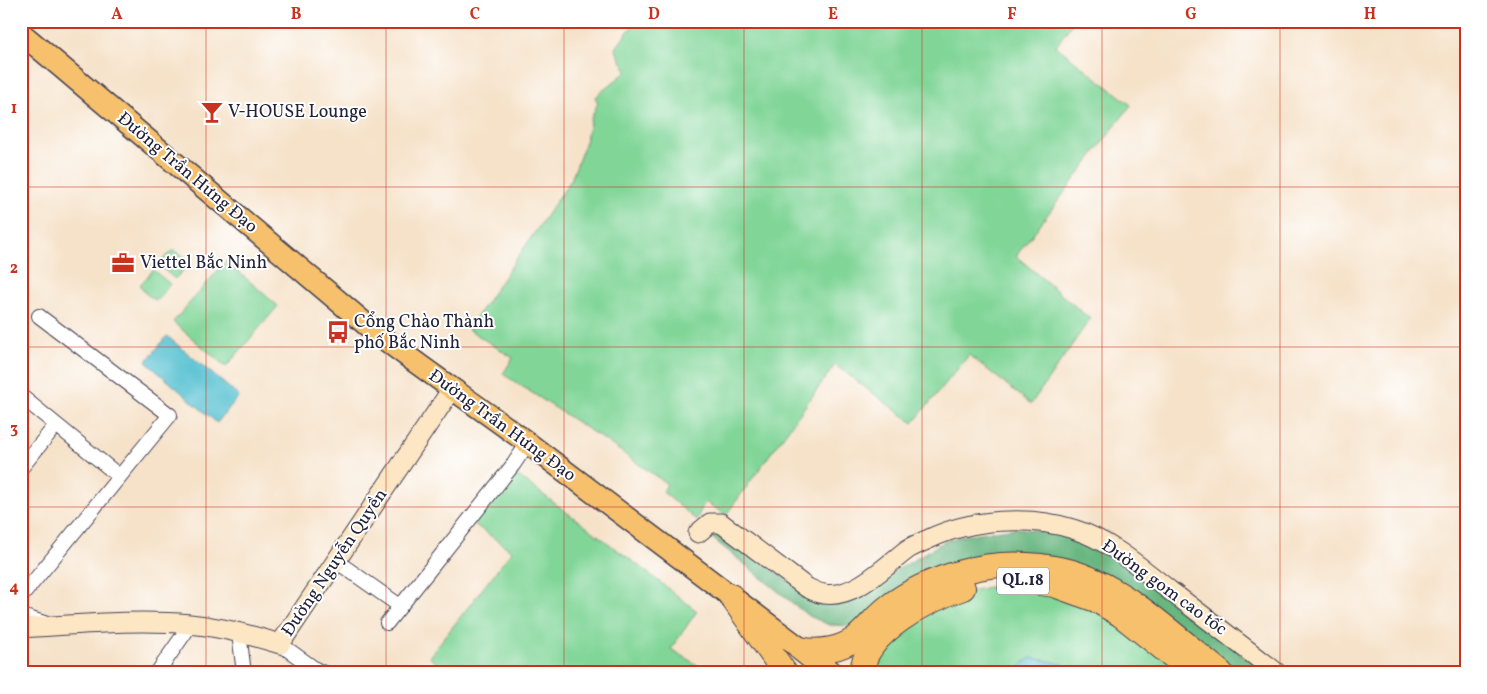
<svg xmlns="http://www.w3.org/2000/svg" width="1487" height="694" font-family="Vollkorn,serif">
<style>
.green{fill:#80d597;stroke:#517c69}
.forest{fill:#68b680;stroke:#456c5e}
.water{fill:#57c1d2;stroke:#3c7286}
.lines{fill:none;stroke-linecap:round;stroke-linejoin:round}
.street-casing{stroke:#423f50;stroke-width:16}
.secondary-casing{stroke:#423f50;stroke-width:21}
.primary-casing{stroke:#423f50;stroke-width:24}
.highway-casing{stroke:#423f50;stroke-width:26}
.street{stroke:#fff;stroke-width:14}
.secondary{stroke:#fce6c4;stroke-width:19}
.primary{stroke:#f7c06c;stroke-width:21}
.highway{stroke:#f7c06c;stroke-width:24}
.grid{fill:none;stroke:#c8321e;stroke-width:1;stroke-opacity:0.55}
.labels{text-anchor:middle;dominant-baseline:central;stroke-width:4;stroke-linejoin:round;paint-order:stroke}
.shield{fill:#fff;stroke:#646476;stroke-width:1}
.shield-label{font-size:16px;font-weight:bold;fill:#22223b}
.poi-label{font-size:18px;fill:#22223b;stroke:#fff;text-anchor:start}
.street-label{font-size:18px;fill:#22223b;stroke:#fff}
.neatline{fill:none;stroke:#c8321e;stroke-width:2}
.grid-label{font-size:16px;text-anchor:middle;font-weight:bold;fill:#c8321e}
</style>
<rect width="100%" height="100%" fill="#fff"/>
<filter id="ink" filterUnits="userSpaceOnUse"><feTurbulence type="fractalNoise" baseFrequency=".02" numOctaves="2"/><feDisplacementMap in="SourceGraphic" scale="10" xChannelSelector="R" yChannelSelector="G"/><feConvolveMatrix kernelMatrix="1 2 1 2 8 2 1 2 1" color-interpolation-filters="sRGB"/></filter>
<filter id="wash" filterUnits="userSpaceOnUse"><feTurbulence type="fractalNoise" baseFrequency=".0096" numOctaves="4" result="noise"/><feDisplacementMap in="SourceGraphic" scale="20" xChannelSelector="R" yChannelSelector="G"/><feGaussianBlur stdDeviation="1.12" result="paint"/><feColorMatrix in="noise" values="0 0 0 0 0 0 0 0 0 0 0 0 0 0 0 0 0 1.4 0 .05"/><feComposite in="paint" operator="in"/></filter>
<g filter="url(#wash)">
<rect width="100%" height="100%" fill="#f6e2c9"/>
<path class="green" d="M636,21h438l-18,25 75,59 -115,151 74,63 -59,85 -62,-49 -56,68 -78,-58 -109,150 -21,-13 -9,18 -33,-28 4,-8 -64,-45 -100,-65 10,-16 -45,-29 103,-149 13,-34 7,-28 7,-15 -3,-6 32,-26 -12,-22z
M172,251c5,1 7,2 11,5 9,9 -2,16 -8,23l-17,-14 11,-12z
M226,261l52,45 -52,61 -53,-45z
M153,270l17,14 -11,15 -4,1 -10,-7 -5,-8z
M514,473l121,90 62,48 -26,38 31,19 5,5h-259l-19,-16 83,-106 -38,-27z
M1013,584l24,1 42,11 108,77h-102c-18,-8 -35,-13 -54,-15l-17,15h-138v-10l16,-28 77,-44 25,-5z"/>
<path class="forest" d="M1016,528l49,6 39,16 162,123h-35l-206,-116 -170,68 -6,1 -20,-1 -22,-10 -101,-82 10,-3 96,67 80,-24 53,-32 20,-6z"/>
<path class="water" d="M167,336l72,60 -22,27 -71,-61z
M1030,658c20,2 37,7 55,15h-71l8,-9z"/>
</g>
<g filter="url(#ink)">
<g class="lines">
<defs>
<path id="street" d="M21,396l98,80
M21,468l35,-43
M336,561l64,45
M21,597l149,-182 -131,-99
M21,616l23,7
M387,623l126,-158 15,-22
M239,633l5,40
M280,644l35,25 8,4
M157,673l34,-49"/>
<path id="secondary" d="M698,533l12,-10h11l85,64c6,3 11,6 18,7 30,5 61,-28 84,-45 7,-4 14,-7 21,-10 41,-20 101,-24 144,-10 36,11 67,38 96,61 36,27 72,55 108,83
M21,628c56,-3 113,-9 169,-4 31,3 61,11 90,20l172,-255"/>
<path id="primary" d="M21,33l354,299c49,38 100,72 150,109 93,69 184,139 276,208"/>
<path id="highway" d="M1026,581l28,4 42,15 25,15 73,58
M731,596l54,77
M801,649c11,3 20,2 30,0 30,-6 35,-25 57,-42 22,-17 47,-28 74,-35 26,-8 53,-9 79,-6 11,2 23,3 34,7 53,17 102,65 146,100
M801,649l30,24
M862,673c1,-40 68,-74 101,-85"/>
</defs>
<use href="#street" class="street-casing"/>
<use href="#secondary" class="secondary-casing"/>
<use href="#primary" class="primary-casing"/>
<use href="#highway" class="highway-casing"/>
<use href="#street" class="street"/>
<use href="#secondary" class="secondary"/>
<use href="#primary" class="primary"/>
<use href="#highway" class="highway"/>
</g>
</g>
<path class="grid" d="M206,21v652M386,21v652M564,21v652M744,21v652M922,21v652M1102,21v652M1280,21v652M21,187h1445M21,347h1445M21,507h1445"/>
<defs>
<symbol id="bar-bare" viewBox="-9 -9 18 18"><path d="M-6-5H6L.8 .8V4.5H3.5V6h-7V4.5H-.8V.8Z" fill="#c8321e" stroke="#fff" stroke-width="2.5" paint-order="stroke"/></symbol>
<symbol id="office-bare" viewBox="-9 -9 18 18"><path d="M-6-3h4V-5.5h4V-3h4V5H-6ZM-1-4.5V-3h2v-1.5ZM-6 0V1H6V0Z" fill="#c8321e" stroke="#fff" stroke-width="2.5" paint-order="stroke"/></symbol>
<symbol id="bus-bare" viewBox="-9 -9 18 18"><path d="M-5-6H5V4H4V6H2V4H-2V6H-4V4H-5ZM-3.5-4V0h7V-4ZM-3.5 1.2v1.5H-2V1.2ZM2 1.2v1.5H3.5V1.2Z" fill="#c8321e" stroke="#fff" stroke-width="2.5" paint-order="stroke"/></symbol>
</defs>
<g fill-rule="evenodd">
<use href="#bar-bare" x="196" y="96" width="32" height="32"/>
<use href="#office-bare" x="107" y="247" width="32" height="32"/>
<use href="#bus-bare" x="322" y="316" width="32" height="32"/>
</g>
<g class="labels">
<rect class="shield" x="997" y="567.5" width="52" height="27" rx="4"/>
<g class="shield-label">
<text x="1023" y="581">QL.18</text>
</g>
<g class="poi-label">
<text x="228" y="112">V-HOUSE Lounge</text>
<text x="140" y="263">Viettel Bắc Ninh</text>
<text x="354" y="322">Cổng Chào Thành<tspan x="354" dy="21">phố Bắc Ninh</tspan></text>
</g>
<g class="street-label">
<text transform="translate(187 173) rotate(40)">Đường Trần Hưng Đạo</text>
<text transform="translate(502 426) rotate(36)">Đường Trần Hưng Đạo</text>
<text transform="translate(335 563) rotate(-56)">Đường Nguyễn Quyền</text>
<text transform="translate(1164 588) rotate(36)">Đường gom cao tốc</text>
</g>
</g>
<rect width="1487" height="694" fill="none" stroke="#fff" stroke-width="55"/>
<rect x="28" y="28" width="1432" height="638" class="neatline"/>
<g class="grid-label">
<text x="117" y="19">A</text>
<text x="296" y="19">B</text>
<text x="475" y="19">C</text>
<text x="654" y="19">D</text>
<text x="833" y="19">E</text>
<text x="1012" y="19">F</text>
<text x="1191" y="19">G</text>
<text x="1370" y="19">H</text>
<text x="14" y="113">1</text>
<text x="14" y="273">2</text>
<text x="14" y="433">3</text>
<text x="14" y="592">4</text>
</g>
</svg>
